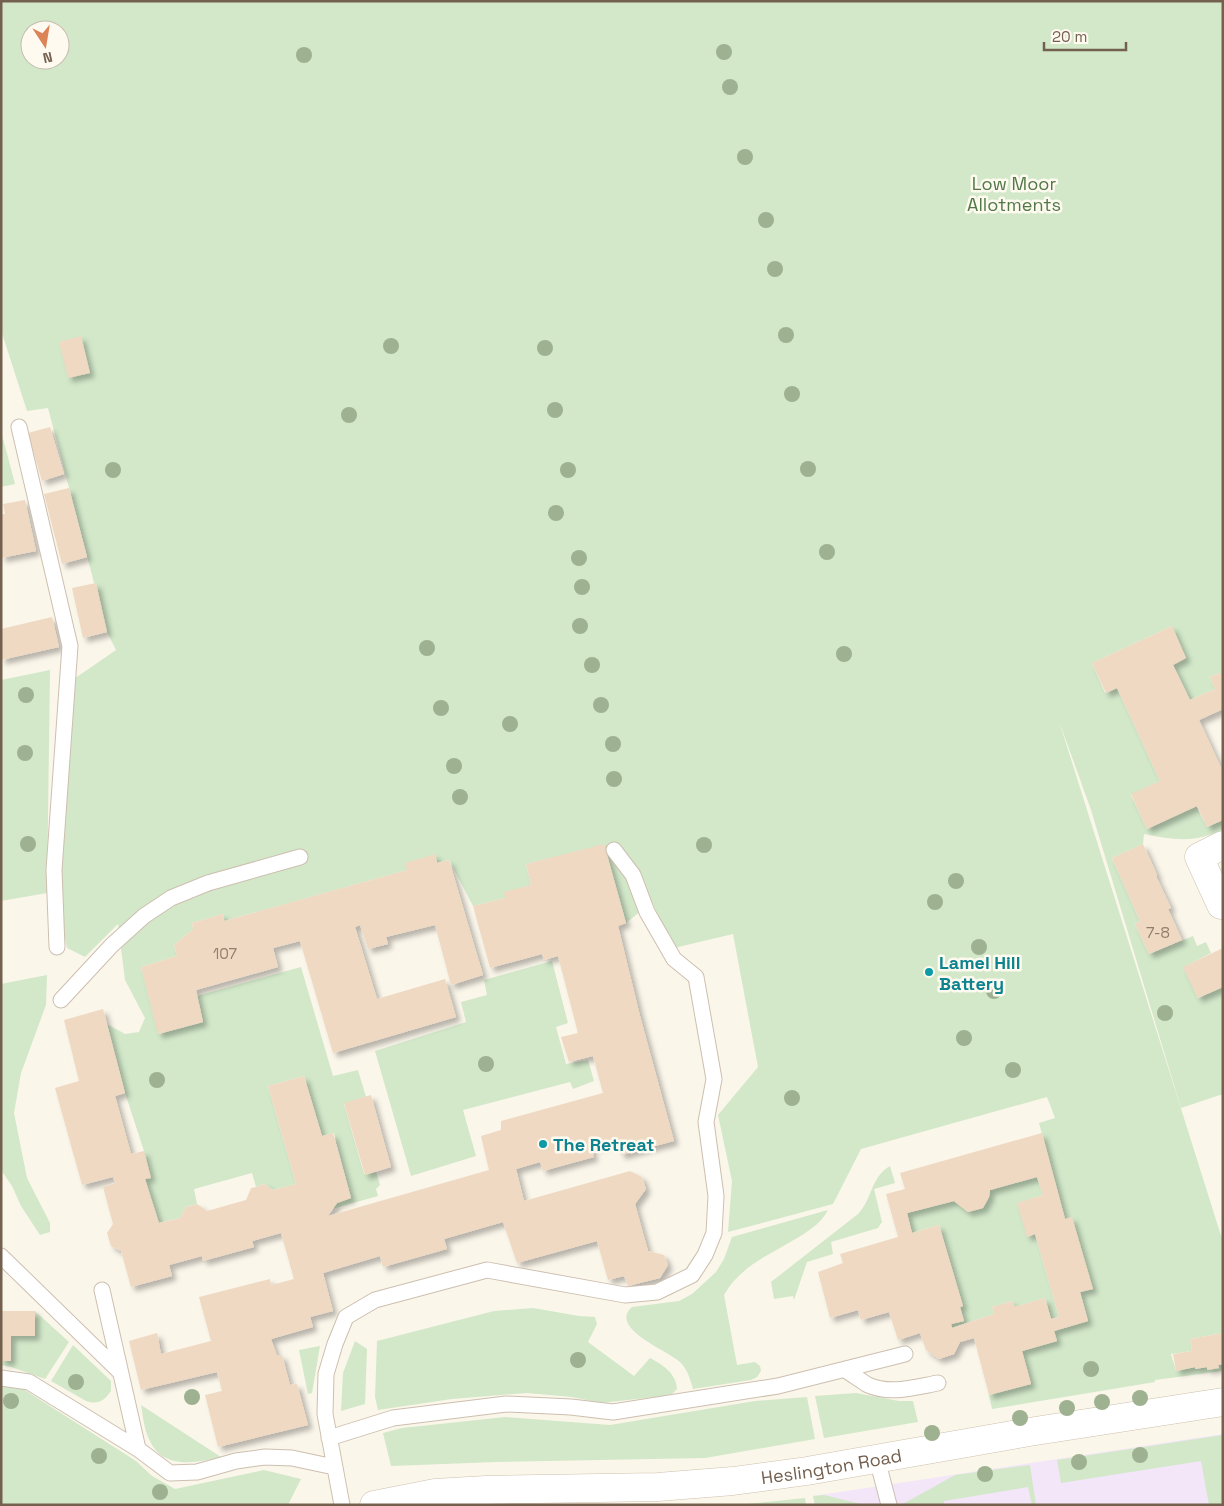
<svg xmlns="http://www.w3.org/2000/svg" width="1224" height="1506" font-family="'Space Grotesk',sans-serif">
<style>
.education{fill:#f3e6f8}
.green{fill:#d2e8c9;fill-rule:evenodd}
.building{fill:#efd9c3;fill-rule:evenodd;filter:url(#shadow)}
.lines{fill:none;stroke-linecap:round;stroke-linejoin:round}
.lane-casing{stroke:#cdbfb0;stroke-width:17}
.street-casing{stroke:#cdbfb0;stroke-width:29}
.secondary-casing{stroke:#cfc0ae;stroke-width:29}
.lane{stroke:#fff;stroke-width:15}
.street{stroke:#fff;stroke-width:28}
.secondary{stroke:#fff;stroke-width:28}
.tree{fill:#9eb190}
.culture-dot{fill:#0f9aa8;stroke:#fefaf0;stroke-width:2}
.labels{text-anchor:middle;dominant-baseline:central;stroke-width:5;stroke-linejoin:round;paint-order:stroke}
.number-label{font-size:15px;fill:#937e6c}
.park-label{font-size:18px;fill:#517947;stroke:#fefaf0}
.culture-label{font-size:18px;font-weight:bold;fill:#0d838f;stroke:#fefaf0;text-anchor:start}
.street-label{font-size:18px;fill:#74604f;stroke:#fefaf0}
</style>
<defs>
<filter id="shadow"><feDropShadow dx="4.5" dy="4.5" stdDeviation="2.5" flood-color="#0004"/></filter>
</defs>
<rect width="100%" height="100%" fill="#fbf6ea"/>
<path class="education" d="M1223,1434v71h-408l-2,-9z"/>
<path class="green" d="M1,1h1222v671l-13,5 5,12 -25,11 -17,-35 -1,-39 -80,37 13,30 12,-5 43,93 -29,14 16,34 49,-23 11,21 16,-7v10c-30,13 -48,10 -79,4l-1,10 -31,14 28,63 -5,3 14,30 44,-18 4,10 9,-4 5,11 -27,14 14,31 25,-11v107l-42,14 -90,-298 -32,-89 164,521v91l-33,6 2,12 -21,3 5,17 19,-4v2l12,-2v2l12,-2 -1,-2 5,-1v7l-68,9v2l-163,27 -3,-14 42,-11 -9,-33 35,-10 -3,-10 34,-10 -8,-29 12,-3 -27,-70 -26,-96 16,-5 -8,-21 -186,52 -28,55 -105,28 4,-51 -14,-66 40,-48 -25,-133 -59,14 -22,-46 -26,21 -22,-78 -78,19 5,21 -26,13 -32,8 -24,-46 -12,3 -2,-8 -28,15 -183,51 -1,-7 -31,9 1,6 -19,16 3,11 -36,11 18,67 44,-12 -6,-26 104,-29 32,109 25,-6 8,27 -22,7 20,70 12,-3 4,14 -4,4 2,7 -46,13 5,-6 14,-5 -17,-65 -12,3 -18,-60 -36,10 28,98 -23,6 -9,-6 -8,3 -4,-14 -58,16 3,15 -11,3 -6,11 -22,5 -13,-44 -1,-28 -19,-58 -18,-69 18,10 14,-2 6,-14 -20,-38 -7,-56 -33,33 -18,-9 -11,-51 15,-216 45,-31 -9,-18 -59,-224 -21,3 -26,-81zM30,30h30v30h-30z
M1,431l14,53 -14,3z
M50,670l-3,223 -46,8v-221z
M552,961l16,62 -12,4 10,37 22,-4 6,21 -21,8 -3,-7 -107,28 13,46 -65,20 -36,-125 91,-29 -5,-20 26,-7 -3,-15z
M47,975l-1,30 -25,68 -7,40 13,65 23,45v9l-10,3 -19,-29 -9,-20 -11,-16v-186z
M890,1166l5,17 -21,6 8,33 -4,6 -47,14 2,12 -26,8 -13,38 -1,-4 -19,3 -3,-17 87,-68c15,-16 12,-36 32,-48z
M1037,1177l6,18 -25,8 9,33 8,-2 24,83 -8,2 -6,-21 -31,9 -2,-6 -20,6 2,7 -42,14 -1,-4 13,-3 -4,-14 3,-1 -24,-81 -27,8 -5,-20 47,-12 14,11 14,-4 7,-11 1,-7z
M828,1210c-3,5 -7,11 -12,15 -29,24 -72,34 -92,70l13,70 18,-3 5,4 1,5 -4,6 -6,3 -58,9c-3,-10 -5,-19 -13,-27 -13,-12 -72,-34 -48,-55l47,-6 13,-7 24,-22 8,-13 8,-22z
M533,1308l46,8 16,1 2,7 -9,18 46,34 16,-18c13,7 26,15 27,31l-5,5 -9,2 -62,7 -29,-6 -45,-4 -75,6 -74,11 -3,-13 2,-56 117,-30z
M35,1311l34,31 -24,37 -34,-12 -10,-2v-4l10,-25h24z
M355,1341l12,8 -2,55 -24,7 2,-38z
M73,1345l38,36v10c-7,10 -13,14 -25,10l-35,-20z
M320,1346l-8,47 -4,1 -9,-44z
M1,1385l19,2 116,74 16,15 23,13 89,-19 37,9 -13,26h-287z
M856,1393l43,8h14l5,21 -94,16 -9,-42z
M807,1397l8,42 -110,19 -209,4 -105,4 -8,-33 19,-5 103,-11 105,8 145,-24z
M141,1405l80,52c-26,6 -59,13 -72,-18 -5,-10 -6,-23 -8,-34z
M1223,1435v70h-14l-8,-44 -140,22 -4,-23z
M1030,1465l6,40h-4l-4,-18 -84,14v4h-43l54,-30z
M824,1495l41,10h-50l-2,-9z
M805,1498l1,7h-68z"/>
<path class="building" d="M81,336l9,37 -22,5 -9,-36z
M50,427l14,47 -22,7 -14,-48z
M69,488l18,69 -25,7 -18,-70z
M25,500l11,51 -35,7v-44h4l-2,-10z
M96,583l11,49 -24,6 -11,-50z
M52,617l7,30 -58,13v-31z
M1172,626l14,32 -13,7 17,35 25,-11 -5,-12 13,-5v37l-24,11 24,52v48l-16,7 -10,-21 -50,23 -16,-35 29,-13 -43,-93 -11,5 -14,-30z
M604,844l22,79 -8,3 22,90 34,125 -53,14 -5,-14 -25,7 3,9 -51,14 -3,-9 -24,7 8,32 106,-30 12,6 4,12 -11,15 13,47 16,4 4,10 -8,13 -32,8 -4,-10 -16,4 -11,-39 -80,22 -14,-41 -59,17 3,10 -64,18 -3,-11 -57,17 10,38 -23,6 3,10 -42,12 6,17 5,-1 8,30 7,-1 11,41 -90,22 -13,-52 17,-4 -5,-19 -76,18 -12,-49 28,-8 4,21 50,-13 -12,-44 71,-18 1,6 23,-6 -13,-46 -29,8 2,6 -51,14 -1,-5 -33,9 3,11 -41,11 -10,-36 -10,-5 -4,-13 6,-9 -10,-37 12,-4 -2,-6 -31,8 -27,-97 24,-7 -15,-61 39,-11 22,84 -10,3 16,58 13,-3 7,27 -6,1 14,44 21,-5 6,-11 11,-3 10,7 39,-11 5,-12 5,-1 8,-3 9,6 23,-6 -28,-98 36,-10 18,60 11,-3 18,65 -14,5 -9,13 161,-46 -8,-34 20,-6v-9l102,-28 -10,-37 -24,6 -8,-25 17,-4 -20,-77 -14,4 -2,-6 -52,14 -17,-62 32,-8 -1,-6 27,-7 -5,-21z
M1143,844l14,31 -1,1 15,32 -3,1 14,31 -33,14 -14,-30 5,-3 -28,-63z
M435,854l2,9 12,-3 34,115 -32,10 -16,-60 -49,12 2,7 -20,5 -8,-24 -5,2 22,72 68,-20 11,38 -123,36 -33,-112 -27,7 5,19 -82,23 7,32 -45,12 -17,-67 36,-11 -3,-11 19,-16 -1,-6 31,-9 1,7 183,-51 -2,-7z
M1223,948v39l-25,11 -15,-31z
M371,1095l20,72 -26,8 -21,-72z
M1042,1133l23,86 7,-2 21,72 -13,3 8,29 -34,10 3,10 -35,10 9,33 -42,11 -15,-57 -14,4 -6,12 -15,5 -13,-9 -6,-17 -22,7 -9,-28 -28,8 -3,-10 -28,8 -12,-46 25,-9 -3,-9 58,-17 -12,-43 19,-5 -5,-16zM1037,1177l6,18 -26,8 10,34 8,-3 24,83 -8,2 -6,-21 -31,9 -2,-6 -20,6 2,7 -42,14 -1,-4 13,-3 -4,-14 3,-1 -24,-81 -27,8 -5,-20 47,-12 14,11 15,-4 6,-11 1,-7z
M1,1311h34v25h-24v25h-10z
M1223,1333v31l-5,1 1,3 -12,2v-3l-12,2v-2l-19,4 -3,-17 19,-3 -2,-12z"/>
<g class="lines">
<defs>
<path id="lane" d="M19,427l51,219 -16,224 3,77
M61,1000l51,-55 32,-29 27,-18 37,-15 92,-26
M1,1256l119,116
M102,1290l36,159 32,24 27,-1 39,-11 29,-4 27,1 42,9
M845,1370c7,4 15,10 23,15 22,10 48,2 70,-2
M1,1378l28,4 109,67
M329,1438l64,-20 113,-14 65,3 42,5 165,-26 127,-32
M877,1459l12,46
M342,1505l-17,-91 1,-40 9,-30 11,-27 29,-17 112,-30 138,25 32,-3 35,-17 13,-20 9,-22 2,-37 -10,-74 8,-43 -18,-102 -22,-18 -27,-47 -14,-37 -19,-25"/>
<path id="street" d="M1221,905l-22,-48 24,-12"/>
<g id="secondary">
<path id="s1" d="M374,1505l61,-12 51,-3 172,-3 75,-6 74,-10 222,-39 194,-30"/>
</g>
</defs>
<use href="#lane" class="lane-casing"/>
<use href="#street" class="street-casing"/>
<use href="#secondary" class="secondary-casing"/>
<use href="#lane" class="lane"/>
<use href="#street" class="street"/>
<use href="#secondary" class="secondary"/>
</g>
<g class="tree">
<circle cx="724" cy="52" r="8"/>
<circle cx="304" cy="55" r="8"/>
<circle cx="730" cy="87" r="8"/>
<circle cx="745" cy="157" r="8"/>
<circle cx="766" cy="220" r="8"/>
<circle cx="775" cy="269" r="8"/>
<circle cx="786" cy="335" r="8"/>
<circle cx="391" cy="346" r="8"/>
<circle cx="545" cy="348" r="8"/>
<circle cx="792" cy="394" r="8"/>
<circle cx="555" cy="410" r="8"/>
<circle cx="349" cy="415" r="8"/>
<circle cx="808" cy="469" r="8"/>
<circle cx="113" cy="470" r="8"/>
<circle cx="568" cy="470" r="8"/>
<circle cx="556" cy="513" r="8"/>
<circle cx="827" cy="552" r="8"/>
<circle cx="579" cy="558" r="8"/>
<circle cx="582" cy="587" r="8"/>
<circle cx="580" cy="626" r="8"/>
<circle cx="427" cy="648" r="8"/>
<circle cx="844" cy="654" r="8"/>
<circle cx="592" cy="665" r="8"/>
<circle cx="26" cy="695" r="8"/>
<circle cx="601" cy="705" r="8"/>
<circle cx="441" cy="708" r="8"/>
<circle cx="510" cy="724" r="8"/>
<circle cx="613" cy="744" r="8"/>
<circle cx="25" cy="753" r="8"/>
<circle cx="454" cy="766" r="8"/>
<circle cx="614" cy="779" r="8"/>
<circle cx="460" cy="797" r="8"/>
<circle cx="28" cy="844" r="8"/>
<circle cx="704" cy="845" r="8"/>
<circle cx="956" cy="881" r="8"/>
<circle cx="935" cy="902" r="8"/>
<circle cx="979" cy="947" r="8"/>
<circle cx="994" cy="991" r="8"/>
<circle cx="1165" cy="1013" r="8"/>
<circle cx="964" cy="1038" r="8"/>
<circle cx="486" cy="1064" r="8"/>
<circle cx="1013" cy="1070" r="8"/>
<circle cx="157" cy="1080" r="8"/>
<circle cx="792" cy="1098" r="8"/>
<circle cx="578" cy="1360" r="8"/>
<circle cx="1091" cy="1369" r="8"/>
<circle cx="76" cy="1382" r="8"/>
<circle cx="192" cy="1397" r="8"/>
<circle cx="1140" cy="1398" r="8"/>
<circle cx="11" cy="1401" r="8"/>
<circle cx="1102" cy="1402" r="8"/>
<circle cx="1067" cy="1408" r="8"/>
<circle cx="1020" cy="1418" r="8"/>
<circle cx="932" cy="1433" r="8"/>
<circle cx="1140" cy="1455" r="8"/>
<circle cx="99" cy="1456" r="8"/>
<circle cx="1079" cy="1462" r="8"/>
<circle cx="985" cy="1474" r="8"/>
<circle cx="160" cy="1492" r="8"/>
</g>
<g class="culture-dot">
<circle cx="929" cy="972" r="5"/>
<circle cx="543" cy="1144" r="5"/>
</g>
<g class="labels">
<g class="number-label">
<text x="1158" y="932">7-8</text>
<text x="225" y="953">107</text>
</g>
<g class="park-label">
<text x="1014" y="183">Low Moor<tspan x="1014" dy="21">Allotments</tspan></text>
</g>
<g class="culture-label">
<text x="939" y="962">Lamel Hill<tspan x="939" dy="21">Battery</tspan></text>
<text x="553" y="1144">The Retreat</text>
</g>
<g class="street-label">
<text stroke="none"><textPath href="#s1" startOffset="460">Heslington Road</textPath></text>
</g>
</g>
<rect width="1224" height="1506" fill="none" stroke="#74604f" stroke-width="5"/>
<g transform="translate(45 45) rotate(168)"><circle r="24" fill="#fefaf0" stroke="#c7bcb0"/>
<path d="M0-4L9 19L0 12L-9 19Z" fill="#dc8358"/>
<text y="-8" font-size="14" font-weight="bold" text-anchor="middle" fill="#74604f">N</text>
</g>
<path d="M1044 42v8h82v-8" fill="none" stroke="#74604f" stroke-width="2.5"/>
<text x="1052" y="42" font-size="15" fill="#74604f" stroke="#fefaf0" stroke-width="4" paint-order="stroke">20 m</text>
</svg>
